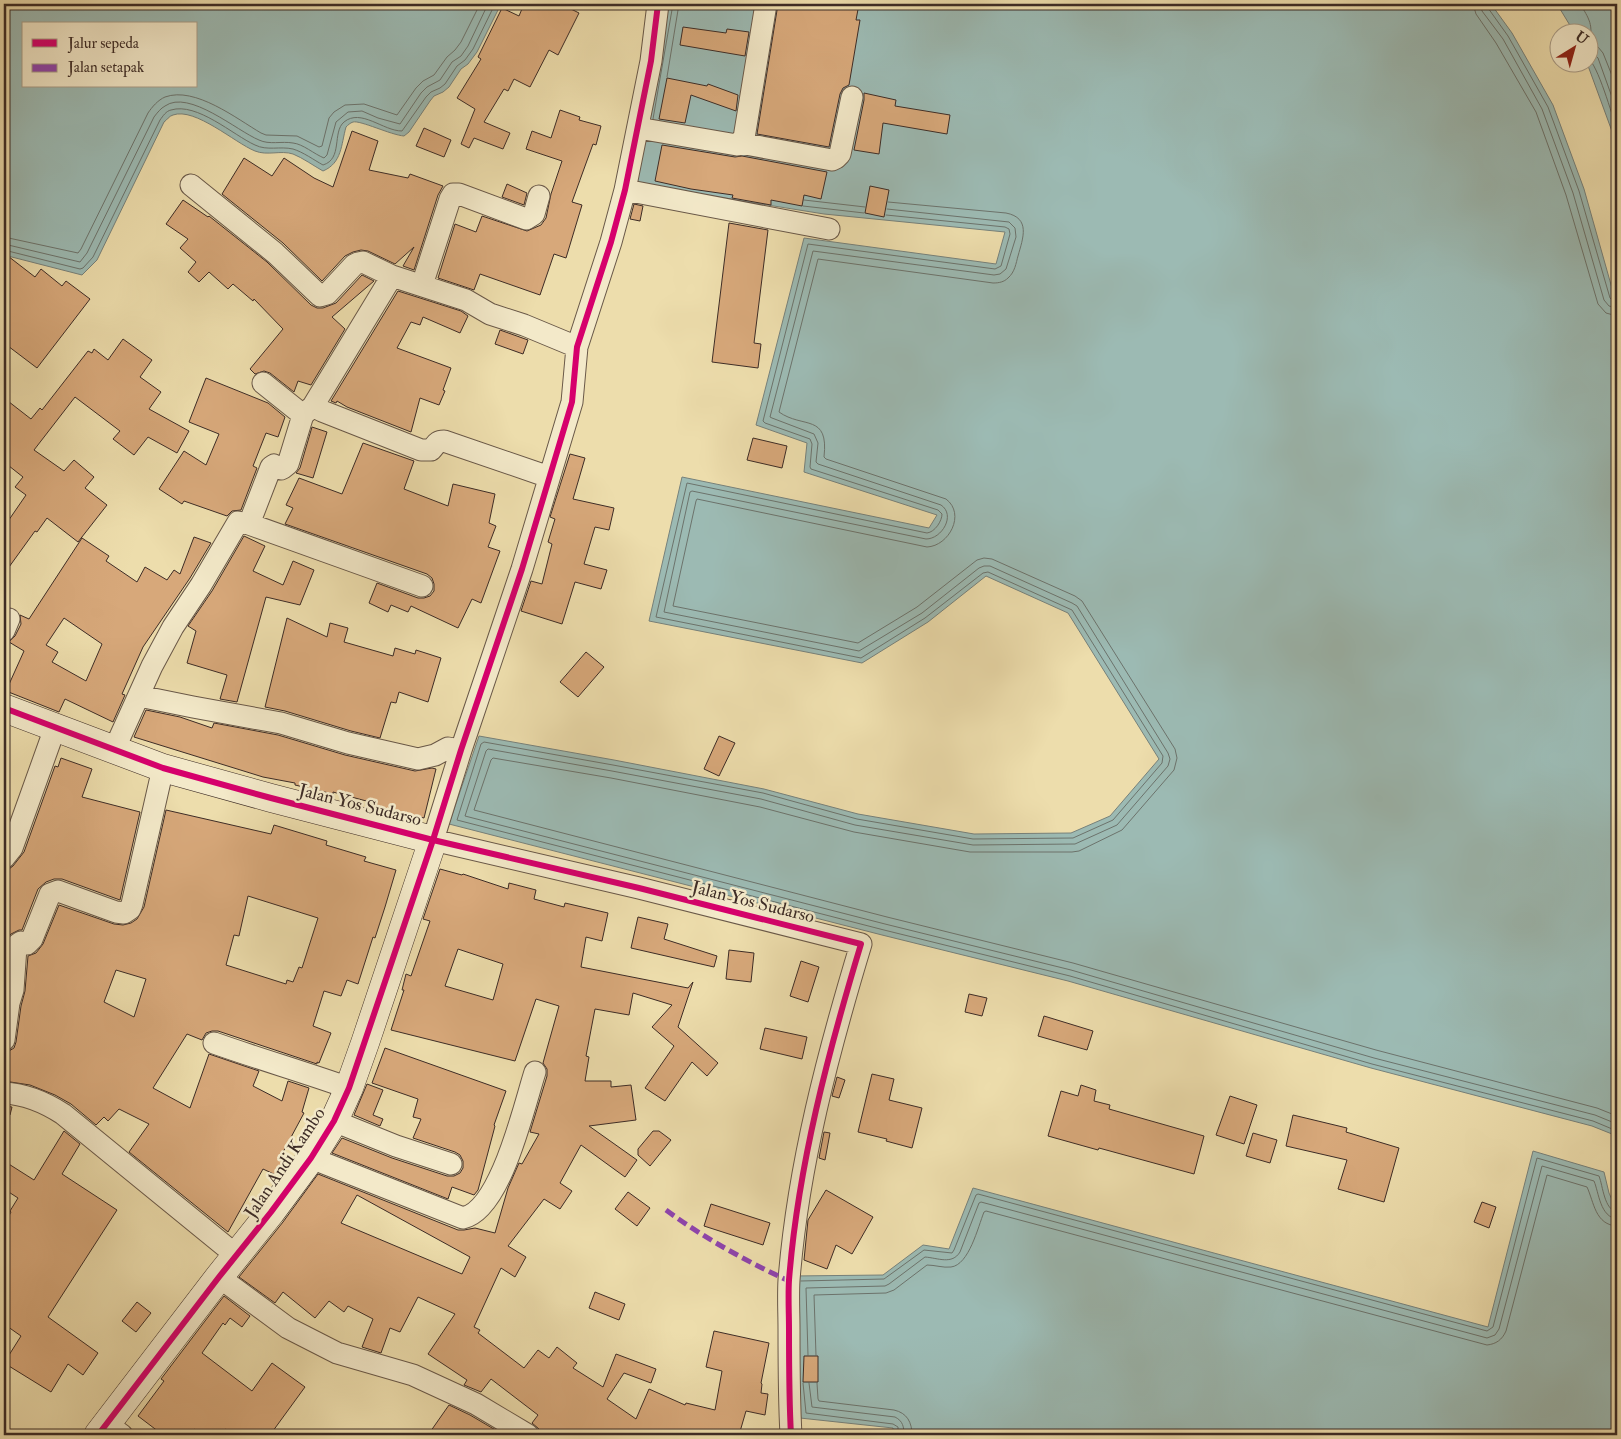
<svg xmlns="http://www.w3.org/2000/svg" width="1621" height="1439" font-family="'IM FELL Double Pica',serif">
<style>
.water{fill:#9cbab3;stroke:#76817b;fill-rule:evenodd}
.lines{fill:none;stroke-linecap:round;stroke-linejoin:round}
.shore{stroke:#6c736c;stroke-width:1}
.building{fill:#d7a87a;stroke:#3d2c26;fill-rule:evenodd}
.street-casing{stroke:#695848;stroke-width:23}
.secondary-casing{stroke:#3d2c26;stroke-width:29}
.street{stroke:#f3e9c9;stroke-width:21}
.secondary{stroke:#f3e9c9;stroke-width:28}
.quiet{stroke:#8e44ad;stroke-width:5;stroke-dasharray:10 5;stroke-linecap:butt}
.cycleway-casing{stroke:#f3e9c9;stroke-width:9}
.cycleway{stroke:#d6006c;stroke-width:6}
.labels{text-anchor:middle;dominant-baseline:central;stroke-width:5;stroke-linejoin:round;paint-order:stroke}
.street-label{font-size:18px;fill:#3d2c26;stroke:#f3e9c9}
</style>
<rect width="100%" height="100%" fill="#edddac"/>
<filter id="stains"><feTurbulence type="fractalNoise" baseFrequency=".004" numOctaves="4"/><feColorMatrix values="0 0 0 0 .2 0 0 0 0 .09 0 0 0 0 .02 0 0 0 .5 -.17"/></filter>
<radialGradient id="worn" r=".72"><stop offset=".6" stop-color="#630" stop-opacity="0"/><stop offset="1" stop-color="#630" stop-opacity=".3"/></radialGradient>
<path class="water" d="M4,4h497l-24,48 -9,12 -7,5 -12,18 -6,5 -9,4 -4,5 -21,31 -5,4c-13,-1 -44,-16 -51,-14 -3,1 -5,3 -7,5 -5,18 -4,36 -23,44 -9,-5 -20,-13 -30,-17 -12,-4 -26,2 -38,-3 -20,-8 -60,-44 -82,-36 -4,1 -6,5 -9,7l-67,138 -15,15 -78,-20zM24,24h172v62h-172z
M668,4h823l21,29 41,72 31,84 33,117v830l-25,-10 -221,-58 -303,-87 -186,-46 -433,-111 30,-88 135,24 150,29 94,25 116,20 97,-1 39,-17 49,-57 -91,-146 -82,-37 -58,46 -66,41 -213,-42 33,-144 247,51 8,-13 -133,-43 3,-29 -51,-18 48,-187 192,26 9,-32 -181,-18 -188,-30z
M1557,4h60v141l-30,-82 1,-31h-14z
M1533,1151l71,21 5,21 8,18v224h-724v-7l-93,-10 -7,-142 90,-1 40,-30 26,4 24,-61 515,139z"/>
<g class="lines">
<path class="shore" d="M1473,4l3,10 20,29 40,69 30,83 32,109 8,9 11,3
M1481,4l1,7 21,28 39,70 31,84 31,107 5,6 8,2
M1487,4l1,4 20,28 40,71 31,84 31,107 3,3 4,1
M1580,4c9,14 14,22 9,39l9,4 5,6 14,35
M1588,51l6,3 4,4 19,53
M1588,58c10,7 24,57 29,72
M667,77l12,-73
M653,119l20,-115
M804,200l61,7
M888,202l118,11c25,5 17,25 12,43 -2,7 -3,16 -10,22 -4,4 -9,5 -15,5l-175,-24 -39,153c24,17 50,1 45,45l2,2 120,40c20,15 3,47 -19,48l-230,-48 -1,2 -23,105 185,37 59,-36 60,-47 7,-2 8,1 83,37 7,5 93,148 2,9 -3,12 -52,60 -43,21 -7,1h-102l-116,-20 -94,-25 -149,-29 -118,-20 -2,2 -17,50 413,107 186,46 303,87 221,58 20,8
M803,206l61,7
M887,209l122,13 6,6 1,9 -10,32 -6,5 -6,1 -181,-24 -43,166 2,1 42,16 4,9 -2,19 2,2 123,41c15,10 1,34 -15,34l-234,-48 -2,1 -26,120 195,39 63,-38 57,-45 5,-2h6l82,37 5,3 91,147 2,6 -2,7 -51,59 -42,19 -102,1 -118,-20 -94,-26 -149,-28 -124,-22 -2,2 -21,65 420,108 186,46 303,88 221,57 22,9
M886,215l119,12 4,2 1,5 -9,32 -6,3 -187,-25 -45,177 2,2 45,16 2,5 -2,23 1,2 127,41 4,4c0,7 -7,18 -15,19l-240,-50 -31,134 205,41 64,-40 58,-45 5,-1 84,38 91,146 -1,7 -49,57 -40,18 -100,1 -116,-20 -94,-26 -150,-28 -129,-23 -3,2 -24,76 427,110 186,46 302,88 221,57 24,10
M4,237l74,16 3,-4 67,-136c4,-6 10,-13 17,-16 30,-11 72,22 96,36l5,2 31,1 22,11 3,-1 7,-28 5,-6 11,-7 19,-1 33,11 19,-27 7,-7 11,-6 13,-18 8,-7 6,-8 19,-38
M4,244l76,18 7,-9 67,-136c3,-4 7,-9 11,-11 24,-17 72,25 94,34 10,5 23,1 34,3 10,1 21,11 31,15l3,-3 9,-33 12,-10 14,-1 16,7 22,6 21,-31 6,-6 13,-7 12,-18 9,-6 7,-10 20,-42
M4,250l76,19 3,-1 10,-11 67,-137c3,-4 6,-9 11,-10 26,-8 62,25 84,35 12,6 25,1 38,4 10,3 21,11 30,16 20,-6 9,-33 21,-43 17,-14 39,9 58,9l24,-34 5,-5 9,-4 5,-4 12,-18 8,-6 8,-11 22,-45
M801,1281l83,-2 40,-29 28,3 2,-3 22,-55 2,-1 509,137 6,-4 44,-169 62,18c4,10 5,34 18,36
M808,1355l-2,-67 79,-2 4,-2 36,-27c13,1 27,8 35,-5l19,-49 2,-1 506,136 8,-3 4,-6 43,-163 52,15c5,12 6,36 23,38
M816,1355l-2,-60 72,-2 8,-3 33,-25c8,0 16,3 24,2 18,-2 27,-40 33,-55l2,-1 501,134c9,-1 15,-5 19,-14l41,-156 40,12c7,15 8,38 30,39
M803,1383l3,30 87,11 5,3v8
M809,1383l3,24 83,10c8,4 9,10 9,18
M817,1383l1,16 1,2 75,9c13,3 18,12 18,25"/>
</g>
<path class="building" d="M524,4h37l18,9 -21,42 -9,-5 -19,37 -16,-8 -6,12 -4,-2 -20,33 26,11 -7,16 -29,-11 -5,10 -8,-4 14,-35 -18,-11 24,-39 -3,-2 24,-49 17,8z
M778,4h81l-3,16h4l-11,65 -6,3 -3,6 -11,53 -72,-13z
M683,27l43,6 1,-4 22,3 -4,24 -65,-11z
M667,78l40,8 1,-2 30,11 -2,16 -45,-16 -6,28 -26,-4z
M864,93l32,7 -1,6 55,9 -3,19 -64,-11 -4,31 -25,-4 10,-50z
M560,110l20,7 -1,3 22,6 -5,19 -3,-1 -21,58 10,3 -16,53 -12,-4 -14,41 -60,-21 -6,16 -36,-12 17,-54 21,8 6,-16 45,15 14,-6 5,-7 5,-24 11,-33 -36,-12 6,-18 19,7z
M424,128l27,12 -7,17 -28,-11z
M352,131l26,10 -9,29 39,8 2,-4 33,12 -5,9 -24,75 -11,-4 11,-19 -19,17 -27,-13 -7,-1 -8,2 -8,4 -23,25 -39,-38 -61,-49 22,-36 28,18 12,-18 30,20 19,9z
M662,145l73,12 7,-1 85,16 -6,27 -17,-4 -2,11 -31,-6v5l-39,-7 1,-3 -42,-6 -36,-8z
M507,184l20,9 -3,12 -22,-8z
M870,186l19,4 -5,27 -19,-4z
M183,200l25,17 1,-1 58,46 44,43 6,3h6l13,-5 26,-28 12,6 -42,36 13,12 -34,56 -13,-4 -4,11 -24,-19 -6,-2 -9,3 -5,-5 33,-40 -29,-30 -1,2 -20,-17 -5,5 -19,-17 -10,10 -11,-10 8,-10 -16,-14 8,-9 -22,-15z
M634,204l9,2 -3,15 -10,-2z
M729,223l39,7 -14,113 7,1 -3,24 -46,-6z
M4,253l31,24 6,-8 21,17 4,-5 24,18 -53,69 -33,-25z
M398,291l63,20 7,5 -8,17 -37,-16 -3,8 -9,-3 -14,26 54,20 -8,22 2,1 -6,14 -19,-7 -9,34 -64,-25 -10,-6 -1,2 -5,-2z
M500,330l28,10 -5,14 -28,-10z
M123,339l29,21 -12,17 21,15 -12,17 40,22 -12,22 -29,-16 -14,18 -21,-16 7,-8 -45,-34 -41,53 30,21 10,-11 20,17 -9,11 22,17 -29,37 -31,-24 -10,14 -2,-1 -31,43v-47l22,-32 -11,-8 8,-10 -19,-15v-64l27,21 9,-11 2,2 46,-59 4,2 2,-4 14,11z
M206,378l62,25 17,14 -7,20 -12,-4 -13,33 4,2 -16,42 -9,1 -5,5 -43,-15 -2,3 -23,-15 25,-38 22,14 13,-31 -30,-12z
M312,427l15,5 -14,46 -17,-5 4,-5z
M753,438l34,8 -5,22 -35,-8z
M363,443l51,18 -10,28 44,17 5,-22 42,10 -6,29 7,3 -8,21 12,4 -19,52 -9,-4 -14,29 -47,-22 -3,6 -17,-7 -3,7 -19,-9 8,-20 41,15h6l6,-2 4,-5v-7l-2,-6 -5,-4 -142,-50 8,-16 -7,-3 13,-27 43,16z
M570,454l15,4 -12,41 41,9 -5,22 -14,-3 -11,37 23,6 -6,19 -26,-7 -13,42 -41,-13 10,-30 11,3 10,-40 -4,-2 7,-23 -5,-2z
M244,536l21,10 -12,25 30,14 10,-24 21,9 -14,35 -34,-8 -29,105 -17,-3 7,-24 -40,-12 9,-32 -8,-5 24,-35z
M194,537l17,6 -21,35 -47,69 -21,47 3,1 -12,27 -48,-23 -6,13 -53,-21 18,-40 -15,-9 6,-6 6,-12 -1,-9 9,4 53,-81 27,18 -3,5 31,21 8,-15 22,13 7,-10 6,4zM64,618l38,26 -16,37 -34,-19 6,-10 -12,-7z
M287,618l40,19 3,-14 18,5 -4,14 49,14 2,-8 20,6 1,-4 25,8 -13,44 -29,-10 -3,11 -5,-1 -11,36 -29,-7 -66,-20 -20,-4z
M586,652l18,15 -26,30 -18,-15z
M146,710l34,7 32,11 2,-5 64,12 67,20 70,16 17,-3 4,1 -12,49 -54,-13v-3l-37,-10v2l-38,-9v-2l-32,-6 -129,-40z
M719,736l16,7 -16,33 -15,-7z
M61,758l31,11 -10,28 58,15 -20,88 -58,-21h-8l-8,3 -8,7 -16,41h-3l-8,4 -5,6 -2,5v-75l5,-1 4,-3 11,-14 31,-86 3,1z
M166,810l105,24 3,-9 53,16 -1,4 40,12 -2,4 32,9 -11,37 -10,31 -2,-1 -15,47 -11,-4 -6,16 -17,-5 -11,35 18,7 -12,30 -2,-1v2l-99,-33h-6l-6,2 -4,7 -15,-6 -34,54 37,20 19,-54 50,17 -6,15 29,15 6,-20 21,7 -7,24 2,1 -22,41 9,5 -13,17 -15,-7 -35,63 -99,-80 20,-28 -30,-15 -11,12 -4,-4 -8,8 -25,-21 -16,-9 -25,-10 -26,-4v-29l5,-1 5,-3 2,-6 5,-36 4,-15 3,-35 8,-3 7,-9 16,-39 55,19 9,1 8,-2 6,-4 7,-12zM248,896l70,22 -16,50 -3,-1 -6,15 -6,-2 -1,4 -60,-19 8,-30 5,1zM116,970l30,9 -12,38 -30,-15z
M440,869l22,6 1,-1 45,15 1,-6 27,7 -2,9 30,8 1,-4 43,10 -6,28 -16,-4 -5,30 107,21 5,-6 -15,45 40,36 -11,13 -15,-14 -27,39 -20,-13 29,-42 -22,-19 20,-22 -39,-12 -4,22 -34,-6 -9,47 3,1 -4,24h26v6l20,-2 5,35 -47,6 48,34 -12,17 -44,-32 -21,38 12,8 -12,18 -16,-10 -36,47 18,11 -11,20 -14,-9 -27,59 6,3 -2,3 46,35 14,-18 11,8 8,-11 20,16 -4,5 30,19 13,-33 40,15 -5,14 -27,-10 -17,26 29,20 13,-30 36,16 1,-2 29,7 7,-39 -16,-4 8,-36 55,12 -8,40 1,1 -1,9 7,1 -3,21 -19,-4 -7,24h-199l-1,-6 -7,-6 6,-8 -47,-36 -10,13 -17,-7 3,-5 -39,-26 27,-40 -37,-17 -18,35 -10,-4 -9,25 -19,-6 11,-28 -25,-13 -4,6 -15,-11 -14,17 -32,-26 -8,11 -36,-26 44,-55 35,-48 140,56h6l11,-2 20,5 13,-45 11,-25 3,1 17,-30 -9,-2 17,-56v-7l-4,-6 16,-57 -23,-7 -21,62 -124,-31 13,-40h-2l4,-16 5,2 19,-55 -7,-2zM458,949l45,15 -10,36 -48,-14zM357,1195l113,62 -8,17 -121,-51z
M638,917l30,7 -4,15 53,17 -3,11 -83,-19z
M729,950l25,3 -3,29 -25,-3z
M801,961l18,6 -11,35 -18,-6z
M969,994l18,4 -5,18 -17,-4z
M1044,1016l49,15 -6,19 -49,-14z
M765,1028l42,9 -5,22 -42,-10z
M385,1048l121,43 -12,34 1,1 -17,64 -4,5 -22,-8 -4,12 -116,-46 10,-15 50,20 55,18h7l6,-3 3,-5v-7l-3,-6 -5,-3 -42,-14 8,-19 -8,-2 5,-18 -46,-16z
M872,1074l22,5 -5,21 33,8 -10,40 -26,-7 1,-2 -29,-7z
M837,1077l8,3 -6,18 -7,-2z
M367,1084l16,6 -10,25 10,4 -3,7 -26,-11z
M1081,1085l15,5 -2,11 16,4 -1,4 95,27 -10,38 -95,-26 -1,2 -50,-14 13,-45 17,5z
M1230,1096l27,9 -13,39 -28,-9z
M4,1106l8,1 -2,8h-6z
M1293,1115l54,13 -1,4 53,16 -15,54 -46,-13 9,-29 -61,-14z
M64,1131l16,13 -18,30 55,36 -69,107 50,36 -15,22 -15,-11 -17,28 -47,-29 17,-27 -17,-12v-99l7,-13 -1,-1 8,-13 -14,-9v-28l30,19z
M653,1131h6l12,9 -21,26 -12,-11v-6z
M824,1132l6,1 -5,27 -6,-2z
M1253,1133l24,7 -7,23 -24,-7z
M826,1190l47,27 -21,37 -16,-9 -9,24 -23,-9 4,-40z
M628,1192l22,16 -13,18 -22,-17z
M1482,1202l14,5 -7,21 -15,-6z
M711,1204l59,19 -7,22 -59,-19z
M595,1292l30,12 -6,16 -30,-12z
M224,1296l26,20 -8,11 -12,-9 -5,7 -2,-2 -21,30 50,38 20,-28 33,24 -35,48h-36l-9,-6 -5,6h-18l-8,-6 -4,6h-27l-25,-19 26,-35 -3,-2z
M137,1302l14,11 -15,19 -14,-11z
M804,1356h14v26h-15z
M449,1405l21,10 34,20h-76z"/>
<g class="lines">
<defs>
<path id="street" d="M658,4l-7,57 -26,129 -14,52 -34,105 -5,55 -50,167 -61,181 -28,90 206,48 222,56c-33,109 -63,222 -72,336 -1,16 0,33 0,49 0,36 0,71 2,106
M638,128l99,17 7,-7 22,-134
M740,143l92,17 4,-2 4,-4 12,-57
M191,185l84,68 45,43 7,-2 27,-29 4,-2 5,-1 29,14 74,24 24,14 34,11 53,22
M625,190l204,39
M422,285l28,-86 3,-5h6l67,25 8,-5 5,-18
M263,383l40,32 10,-9 9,5 99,39h10c5,-5 5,-9 13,-9l105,36
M313,406l79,-130
M249,524l173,62
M4,631l5,-12
M139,696l54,11 88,16 67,20 70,16 17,-4 13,-7 13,2
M114,750l38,-84 21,-39 28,-42 37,-63 11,2 22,-57 3,-2 7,4 2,-1 5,-4 15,-49
M4,858l8,-10 43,-120
M4,1040l5,-37 4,-13 3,-43 2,-3 3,-2 6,2 5,-5 18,-45 8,-3 58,21 8,1 6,-4 2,-5 31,-136
M214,1043c45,16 90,29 135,45
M4,1093c20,1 42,10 59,21l174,142
M334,1121l62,25 55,18
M311,1158l152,60c38,-8 61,-112 72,-146
M219,1277l69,51 49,25 76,22 63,29 52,31
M107,1424l15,11"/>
<path id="secondary" d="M4,708l159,60 108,30 162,42 -68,203 -16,45 -15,33 -23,37 -40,54 -52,65 -121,158"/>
</defs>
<use href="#street" class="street-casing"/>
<use href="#secondary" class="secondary-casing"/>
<use href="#street" class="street"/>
<use href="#secondary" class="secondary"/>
<path class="quiet" d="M666,1210c38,28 80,51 123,71"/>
<defs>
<path id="cycleway" d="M4,708l159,60 108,30 162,42 206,48 222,56c-33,109 -63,222 -72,336 -1,16 0,33 0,49 0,36 0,71 2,106
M98,1435l121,-158 52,-65 40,-54 23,-37 15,-33 84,-248 28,-90 61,-181 50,-167 5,-55 34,-105 14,-52 26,-129 7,-57"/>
</defs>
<use href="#cycleway" class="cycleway-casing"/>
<use href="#cycleway" class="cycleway"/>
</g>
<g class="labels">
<g class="street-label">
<text transform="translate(360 805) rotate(14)">Jalan Yos Sudarso</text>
<text transform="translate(753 902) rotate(14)">Jalan Yos Sudarso</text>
<text transform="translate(285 1163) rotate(-56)">Jalan Andi Kambo</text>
</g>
</g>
<rect width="1621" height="1439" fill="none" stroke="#edddac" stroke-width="20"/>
<rect x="5" y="5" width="1611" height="1429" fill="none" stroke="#3d2c26" stroke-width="2.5"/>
<rect x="10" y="10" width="1601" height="1419" fill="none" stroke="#3d2c26"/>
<rect x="22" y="22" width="175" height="65" fill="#f3e9c9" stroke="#aa9d88"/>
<rect x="32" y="39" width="25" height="8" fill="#d6006c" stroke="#aa9d88"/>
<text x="68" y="48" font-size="15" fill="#3d2c26">Jalur sepeda</text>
<rect x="32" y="64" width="25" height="8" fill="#8e44ad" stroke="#aa9d88"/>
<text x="68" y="72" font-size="15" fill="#3d2c26">Jalan setapak</text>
<g transform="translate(1574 48) rotate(37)"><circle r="24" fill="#f3e9c9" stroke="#aa9d88"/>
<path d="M0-4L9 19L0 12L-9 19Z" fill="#8f2418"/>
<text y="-8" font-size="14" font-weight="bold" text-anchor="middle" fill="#3d2c26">U</text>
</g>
<rect width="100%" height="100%" filter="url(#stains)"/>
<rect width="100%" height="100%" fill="url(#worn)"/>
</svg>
